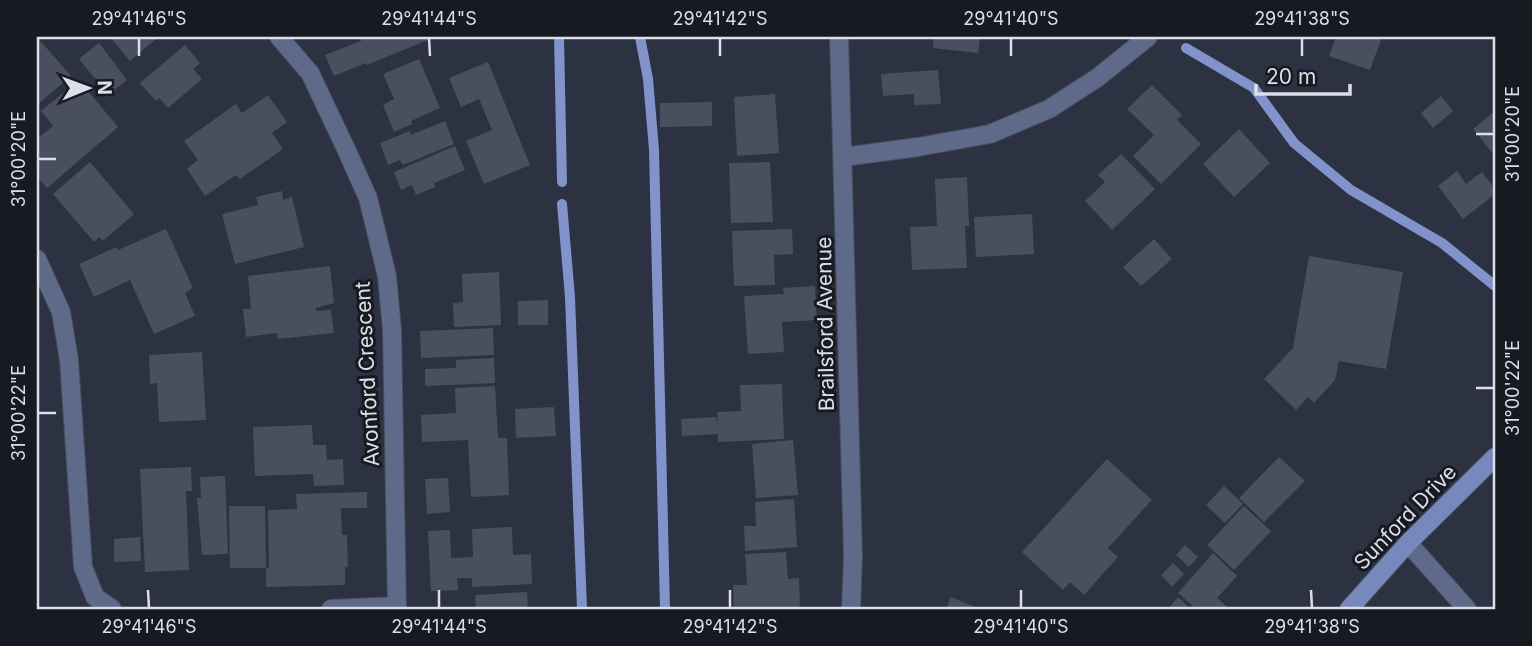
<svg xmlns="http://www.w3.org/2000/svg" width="1532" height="646" font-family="Inter,sans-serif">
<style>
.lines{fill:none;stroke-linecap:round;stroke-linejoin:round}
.stream{stroke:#8193ca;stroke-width:10}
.building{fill:#494f5f}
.street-casing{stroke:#484e5c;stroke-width:20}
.secondary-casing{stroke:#484e5c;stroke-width:20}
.street{stroke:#5f6a8b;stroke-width:18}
.secondary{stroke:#7789bc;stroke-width:18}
.ticks{fill:none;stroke:#dbdfe9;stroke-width:2.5}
.labels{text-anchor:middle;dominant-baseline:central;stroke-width:6;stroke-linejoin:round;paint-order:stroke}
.street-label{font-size:21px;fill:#dbdfe9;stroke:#171a21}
.neatline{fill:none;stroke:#dbdfe9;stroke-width:2.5}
.ticks-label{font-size:18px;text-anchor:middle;fill:#dbdfe9}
</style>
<rect width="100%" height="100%" fill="#2c3241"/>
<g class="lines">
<path class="stream" d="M559,37l3,145
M640,37l8,42 6,71 11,459
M1186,48l68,40 40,55 57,47 91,53 53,43
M562,204l8,93 12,312"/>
</g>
<path class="building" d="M37,37l34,39 -34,29z
M110,37h48l-28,24z
M364,37h65l1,2 -63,26 -1,-2 -32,13 -9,-21 36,-14 -1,-3z
M934,37h46l-2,16 -45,-5z
M1336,37h46l-12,33 -41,-14z
M99,43l28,37 -19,15 -29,-36z
M185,45l15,18 -7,6 9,10 -34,29 -9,-10 -3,3 -16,-18z
M419,59l21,49 -29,13 1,3 -18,8 -11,-27 11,-6 -11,-25z
M488,62l42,103 -46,19 -18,-43 26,-11 -13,-31 -18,8 -12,-29z
M938,70l3,34 -27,1v-11l-31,2 -2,-22z
M79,80l39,47 -71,61 -10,-12v-37l16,-13 -12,-15z
M1152,85l30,30 -5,5 24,24 -40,40 -28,-28 21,-21 -27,-26z
M775,94l4,59 -42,3 -3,-59z
M268,95l19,27 -15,11 11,16 -43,30 -4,-4 -31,21 -18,-27 11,-9 -14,-19 52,-37 6,9z
M1441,96l12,15 -20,17 -12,-15z
M712,102v24l-52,1v-24z
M1495,111v45l-22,-27z
M445,121l9,23 -51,21 -3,-5 -12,5 -8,-22 30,-12 1,4z
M1239,129l31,34 -36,34 -31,-33z
M455,146l10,24 -31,13 1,4 -19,8 -4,-10 -11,5 -7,-18z
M1121,154l34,35 -43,41 -27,-29 20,-19 -7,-7z
M90,162l44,52 -31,27 -4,-4 -5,5 -41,-48z
M770,162l3,60 -42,1 -2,-60z
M1457,171l9,13 16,-12 13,17v5l-32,25 -25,-33z
M967,177l2,49h-4l2,42 -55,2 -2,-43 27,-1 -2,-47z
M282,191l1,9 9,-3 12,50 -69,17 -13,-50 36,-9 -2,-8z
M1032,214l2,40 -58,3 -2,-40z
M166,229l27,59 -8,5 10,23 -41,18 -24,-54 -36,17 -15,-33 37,-17 2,3z
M792,229l1,25 -19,1 1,30 -41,1 -2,-55z
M1154,239l18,20 -31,27 -18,-19z
M1309,256l94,16 -17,97 -47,-8 -4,19 -21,23 -6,-6 -12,13 -32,-31 29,-31z
M330,266l4,37 -18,5v3l15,-1 3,23 -56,6 -1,-6 -31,4 -3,-28h8l-3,-33z
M499,272l2,53 -47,2 -1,-24 10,-1 -1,-28z
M815,286l2,34 -35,2 2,30 -36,2 -4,-58 40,-2 -1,-6z
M548,300v25h-30v-24z
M493,328l1,27 -73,3 -1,-27z
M202,352l4,68 -47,2 -2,-39 -7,1 -1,-29z
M494,358l1,25 -70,3v-17l31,-1v-8z
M782,384l2,55 -66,3v-8l-36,2 -1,-17 35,-2 2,10 -1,-15 24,-1 -1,-26z
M495,386l3,52h9l2,57 -38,2 -3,-57 -46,2 -1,-27 35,-2 -1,-25z
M554,407l2,29 -40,2 -1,-29z
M312,425l1,20h13l1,15 16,-1 1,26 -30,1 -1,-12 -58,2 -2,-49z
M793,440l5,55 -42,3 -4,-54z
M1279,457l26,24 -41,41 -25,-24z
M1107,459l45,41 -44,48 10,9 -34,38 -14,-13 -7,8 -41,-38z
M191,467l1,24h-6l3,79 -44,2 -5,-103z
M225,476l3,78 -26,1 -5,-57h4l-1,-21z
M448,478l2,34 -23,2 -2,-35z
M1224,486l19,18 -18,19 -19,-18z
M367,492v16h-26l1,27h5l1,32h-3v18l-79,2v-19h-36l-1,-62h36l1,62 3,-1 -1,-57 29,-1 -1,-15z
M794,499l3,48 -52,4 -1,-25h12l-1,-24z
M1244,506l27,25 -37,39 -27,-25z
M512,527l1,28 18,-1 1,30 -60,3v-9h-15l1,12 -27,1 -3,-60 22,-1 1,28 22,-1 -1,-28z
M140,537l1,24 -27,1v-23z
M1185,545l13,12 -9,10 -13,-12z
M786,552l2,27 11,-1 1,31h-66l-1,-24h14l-2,-31z
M1213,553l24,23 -20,22 13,11h-34l-18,-16z
M1173,563l11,11 -12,13 -11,-12z
M527,592l1,17h-52l-1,-14z
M951,597l29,12h-34z
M1178,597l13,12h-23z"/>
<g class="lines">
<defs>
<path id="street" d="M279,37l31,36 37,78 21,47 19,78 5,54 5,279
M839,37l14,519 -2,53
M843,157l75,-10 72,-13 59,-25 48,-31 51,-41
M37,259l24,53 8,48 14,207 12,30 17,12
M1408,543l59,66
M331,609l66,-3"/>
<path id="secondary" d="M1349,609l59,-66 87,-86"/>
</defs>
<use href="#street" class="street-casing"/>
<use href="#secondary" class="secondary-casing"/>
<use href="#street" class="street"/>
<use href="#secondary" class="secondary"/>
</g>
<path class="ticks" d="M139,38v18M429,38l1,18M720,38v18M1011,38v18M1302,38v18M1476,134h18M38,159h18M1476,388h18M38,413h18M148,590l1,18M439,590v18M730,590v18M1021,590v18M1311,590l1,18"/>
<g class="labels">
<g class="street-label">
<text transform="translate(825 324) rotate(-91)">Brailsford Avenue</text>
<text transform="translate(367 374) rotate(-93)">Avonford Crescent</text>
<text transform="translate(1405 517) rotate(-46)">Sunford Drive</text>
</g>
</g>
<rect width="1532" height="646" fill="none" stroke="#171a21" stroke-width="77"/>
<g transform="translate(88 88) rotate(89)" stroke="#171a21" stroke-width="5" paint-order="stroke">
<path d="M0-5L12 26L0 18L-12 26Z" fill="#dbdfe9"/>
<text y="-10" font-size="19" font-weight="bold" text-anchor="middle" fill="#dbdfe9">N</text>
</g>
<path d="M1256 84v10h94v-10" fill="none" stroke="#dbdfe9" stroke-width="3.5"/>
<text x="1266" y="84" font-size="21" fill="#dbdfe9" stroke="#171a21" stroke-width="5" paint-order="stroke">20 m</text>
<rect x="38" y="38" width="1456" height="570" class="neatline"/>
<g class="ticks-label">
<text x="139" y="25">29°41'46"S</text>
<text x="429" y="25">29°41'44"S</text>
<text x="720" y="25">29°41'42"S</text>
<text x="1011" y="25">29°41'40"S</text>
<text x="1302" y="25">29°41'38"S</text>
<text transform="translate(1513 134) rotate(-90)" y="6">31°00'20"E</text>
<text transform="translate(19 159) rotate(-90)" y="6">31°00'20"E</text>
<text transform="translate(1513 388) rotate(-90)" y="6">31°00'22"E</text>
<text transform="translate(19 413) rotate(-90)" y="6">31°00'22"E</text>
<text x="149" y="633">29°41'46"S</text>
<text x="439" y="633">29°41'44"S</text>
<text x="730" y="633">29°41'42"S</text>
<text x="1021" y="633">29°41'40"S</text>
<text x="1312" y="633">29°41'38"S</text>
</g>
</svg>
